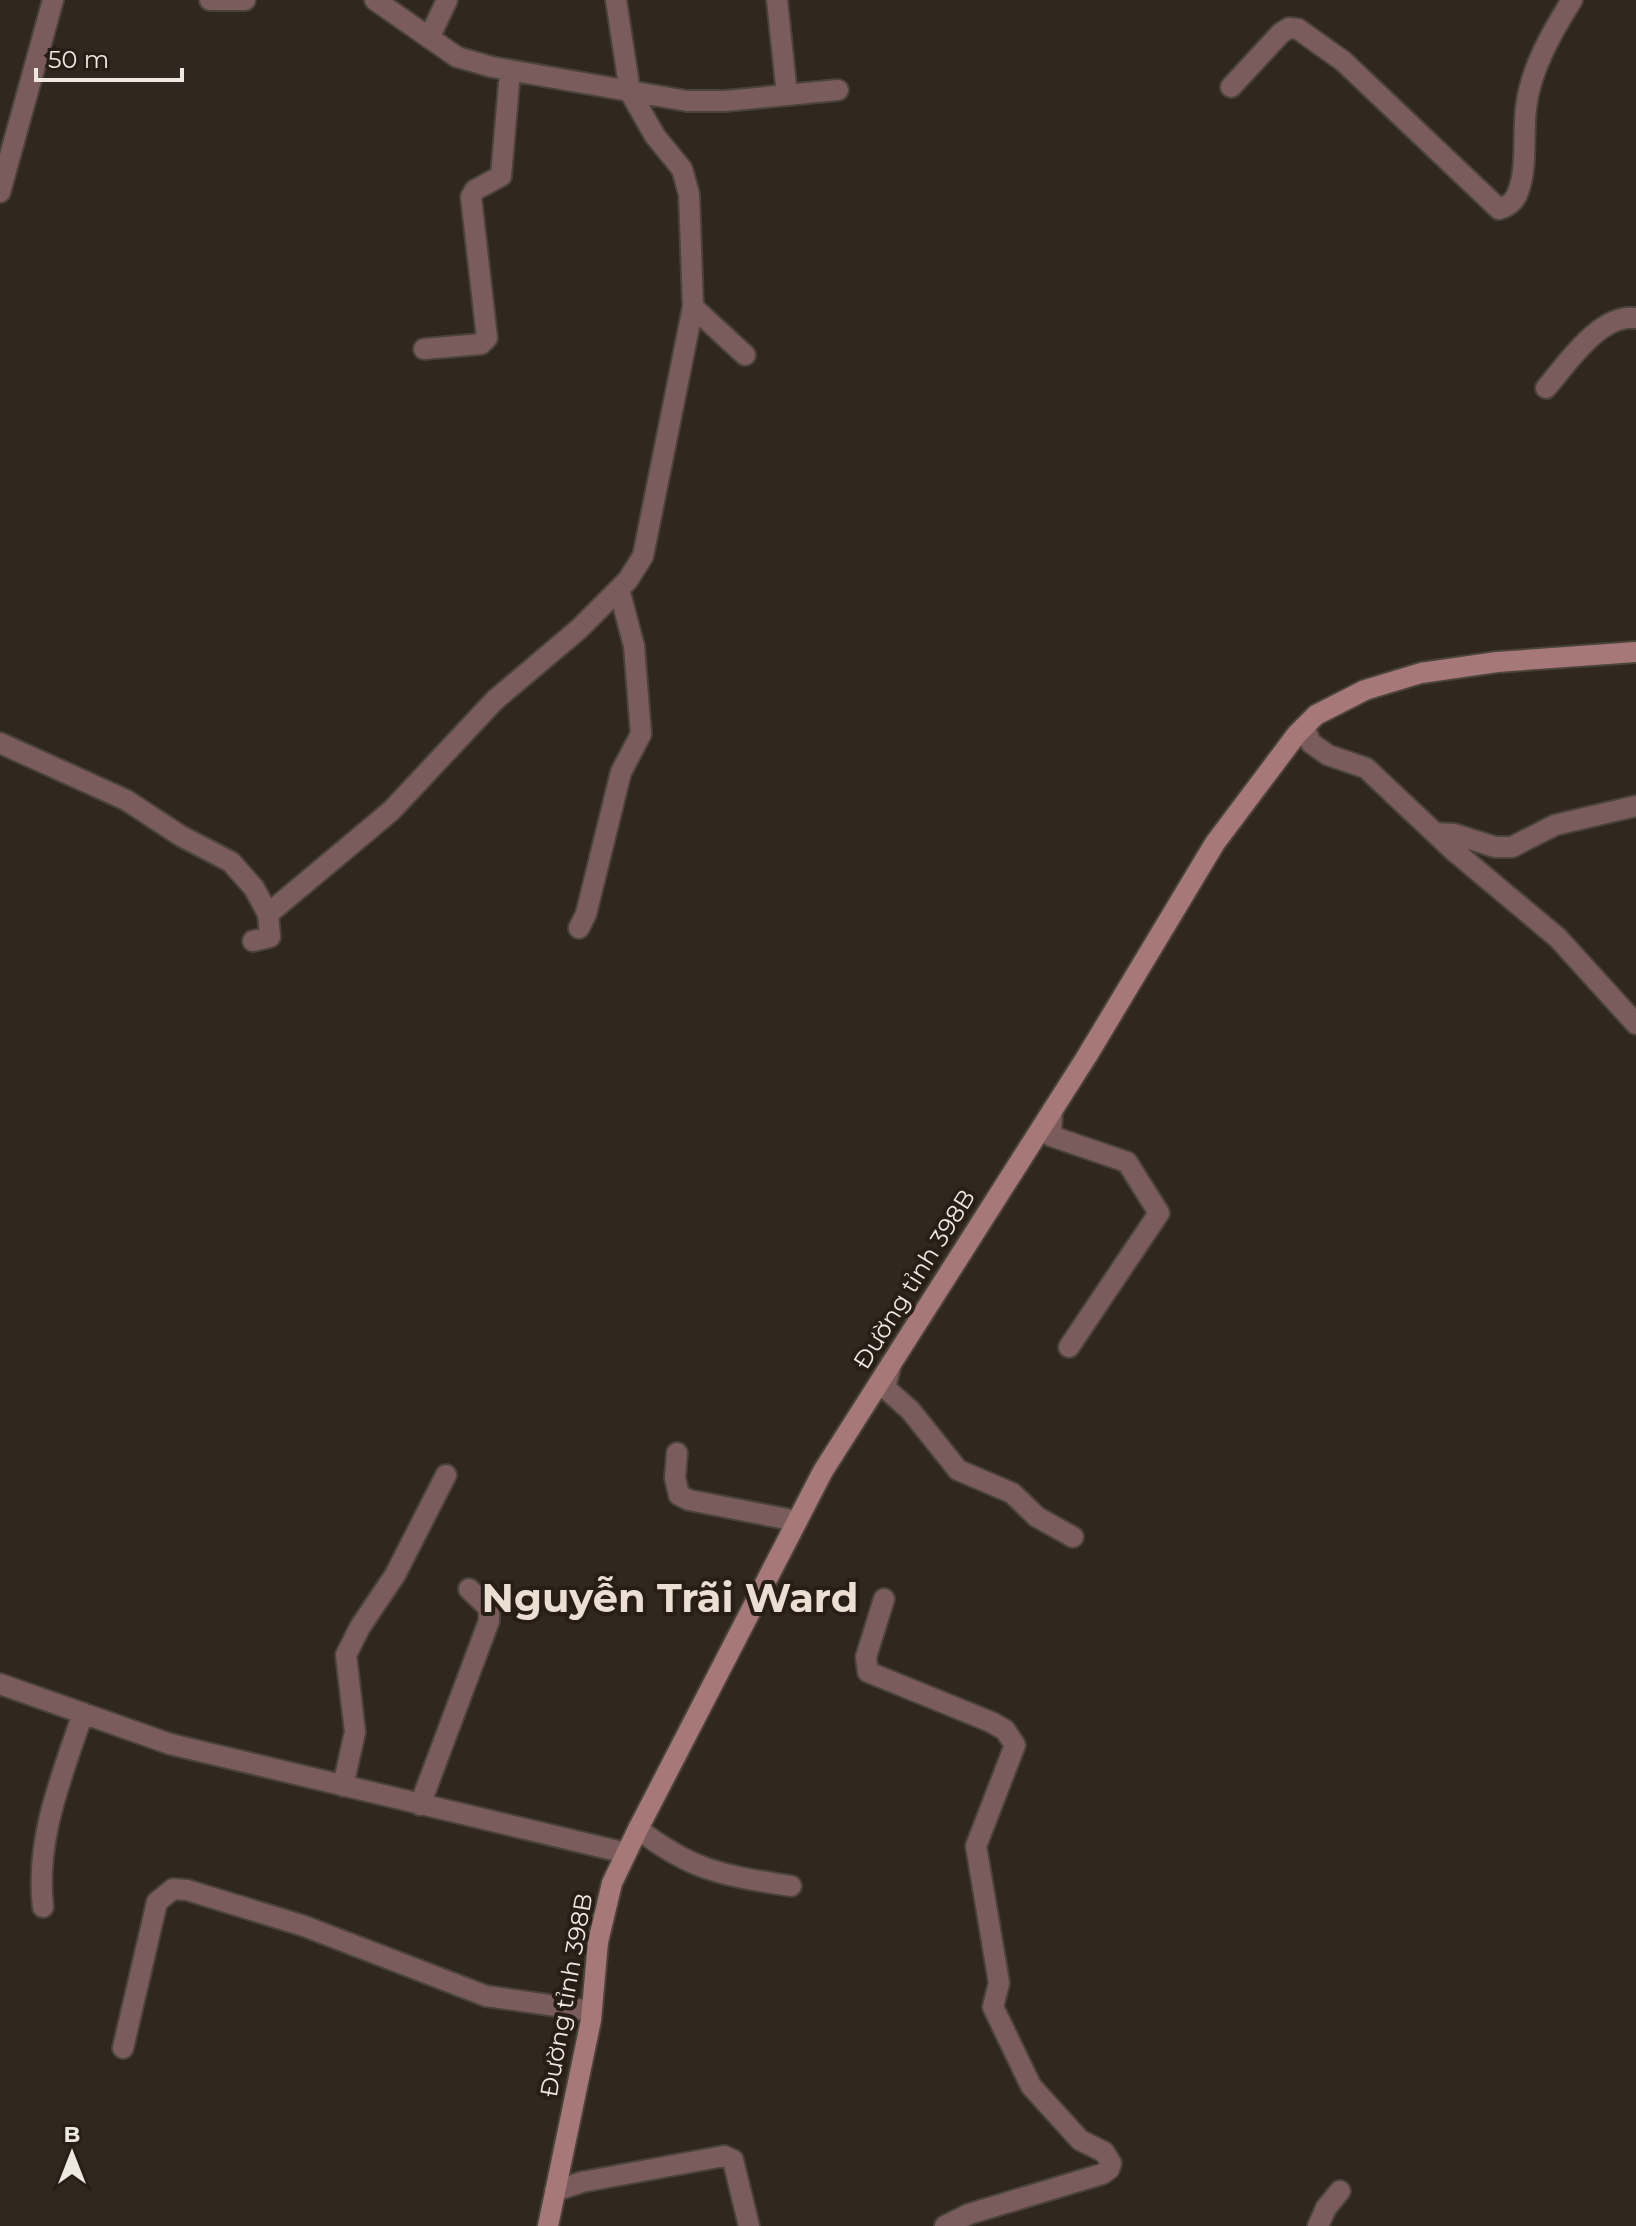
<svg xmlns="http://www.w3.org/2000/svg" width="1636" height="2226" font-family="Montserrat,sans-serif">
<style>
.lines{fill:none;stroke-linecap:round;stroke-linejoin:round}
.minor-casing{stroke:#4a4339;stroke-width:24}
.secondary-casing{stroke:#4a4339;stroke-width:24}
.minor{stroke:#7a5c5c;stroke-width:20}
.secondary{stroke:#a67878;stroke-width:20}
.labels{text-anchor:middle;dominant-baseline:central;stroke-width:8;stroke-linejoin:round;paint-order:stroke}
.street-label{font-size:24px;fill:#ede8e1;stroke:#271e15}
.town-label{font-size:40px;font-weight:bold;fill:#eadfd2;stroke:#271e15}
</style>
<rect width="100%" height="100%" fill="#30281e"/>
<g class="lines">
<defs>
<path id="minor" d="M210,0h35
M375,0l82,57 35,10 195,34h38l113,-11
M777,0l10,95
M429,38l18,-38
M1231,87l50,-54 8,-5 9,1 45,32 156,148c11,-3 17,-9 20,-20 8,-22 4,-57 7,-81 4,-38 26,-76 46,-108
M0,192l53,-192
M693,307l52,48
M424,349l57,-5 6,-6 -16,-141 4,-7 26,-14 9,-105
M1546,388c21,-24 54,-75 90,-70
M1304,727l7,16 17,12 38,13 87,82 105,88 78,86
M0,743l126,57 55,36 50,26 23,26 14,26 2,23 -17,4
M1435,833l19,1 41,13h17l43,-22 81,-19
M268,914l123,-103 104,-111 84,-71 49,-49 15,-24 50,-249 -3,-87 -1,-26 -7,-25 -27,-33 -25,-44 -14,-92
M579,928l7,-14 35,-142 20,-38 -7,-88 -15,-57
M1052,1111l-1,25 76,26 32,51 -90,134
M891,1364l-6,24 25,22 48,60 54,23 25,24 36,20
M677,1453l-2,25 4,17 10,5 108,21
M884,1599l-18,58 2,15 123,50 14,8 10,15 -39,101 23,137 -6,24 38,79 49,54 24,12 7,11 -2,6 -7,5 -133,40 -24,12
M0,1684l170,60 456,109
M343,1786l12,-54 -9,-77 14,-28 35,-52 51,-100
M420,1805l69,-184v-13l-20,-19
M638,1829c56,43 85,46 153,57
M43,1907c-8,-68 19,-131 40,-194
M123,2048l34,-146 16,-13 14,1 117,36 182,70 105,15
M555,2191l27,-9 142,-26 9,4 16,66
M1318,2226l8,-18 14,-17"/>
<path id="secondary" d="M548,2226l43,-206 7,-78 14,-59 26,-54 185,-358 264,-415 128,-213 82,-109 19,-19 49,-25 56,-17 76,-11 139,-10"/>
</defs>
<use href="#minor" class="minor-casing"/>
<use href="#secondary" class="secondary-casing"/>
<use href="#minor" class="minor"/>
<use href="#secondary" class="secondary"/>
</g>
<g class="labels">
<g class="street-label">
<text transform="translate(914 1279) rotate(-58)">Đường tỉnh 398B</text>
<text transform="translate(566 1995) rotate(-80)">Đường tỉnh 398B</text>
</g>
<g class="town-label">
<text x="670" y="1597">Nguyễn Trãi Ward</text>
</g>
</g>
<g transform="translate(72 2154)" stroke="#271e15" stroke-width="6" paint-order="stroke">
<path d="M0-6L14 30L0 20L-14 30Z" fill="#ede8e1"/>
<text y="-12" font-size="22" font-weight="bold" text-anchor="middle" fill="#ede8e1">B</text>
</g>
<path d="M36 68v12h146v-12" fill="none" stroke="#ede8e1" stroke-width="4"/>
<text x="48" y="68" font-size="24" fill="#ede8e1" stroke="#271e15" stroke-width="6" paint-order="stroke">50 m</text>
</svg>
